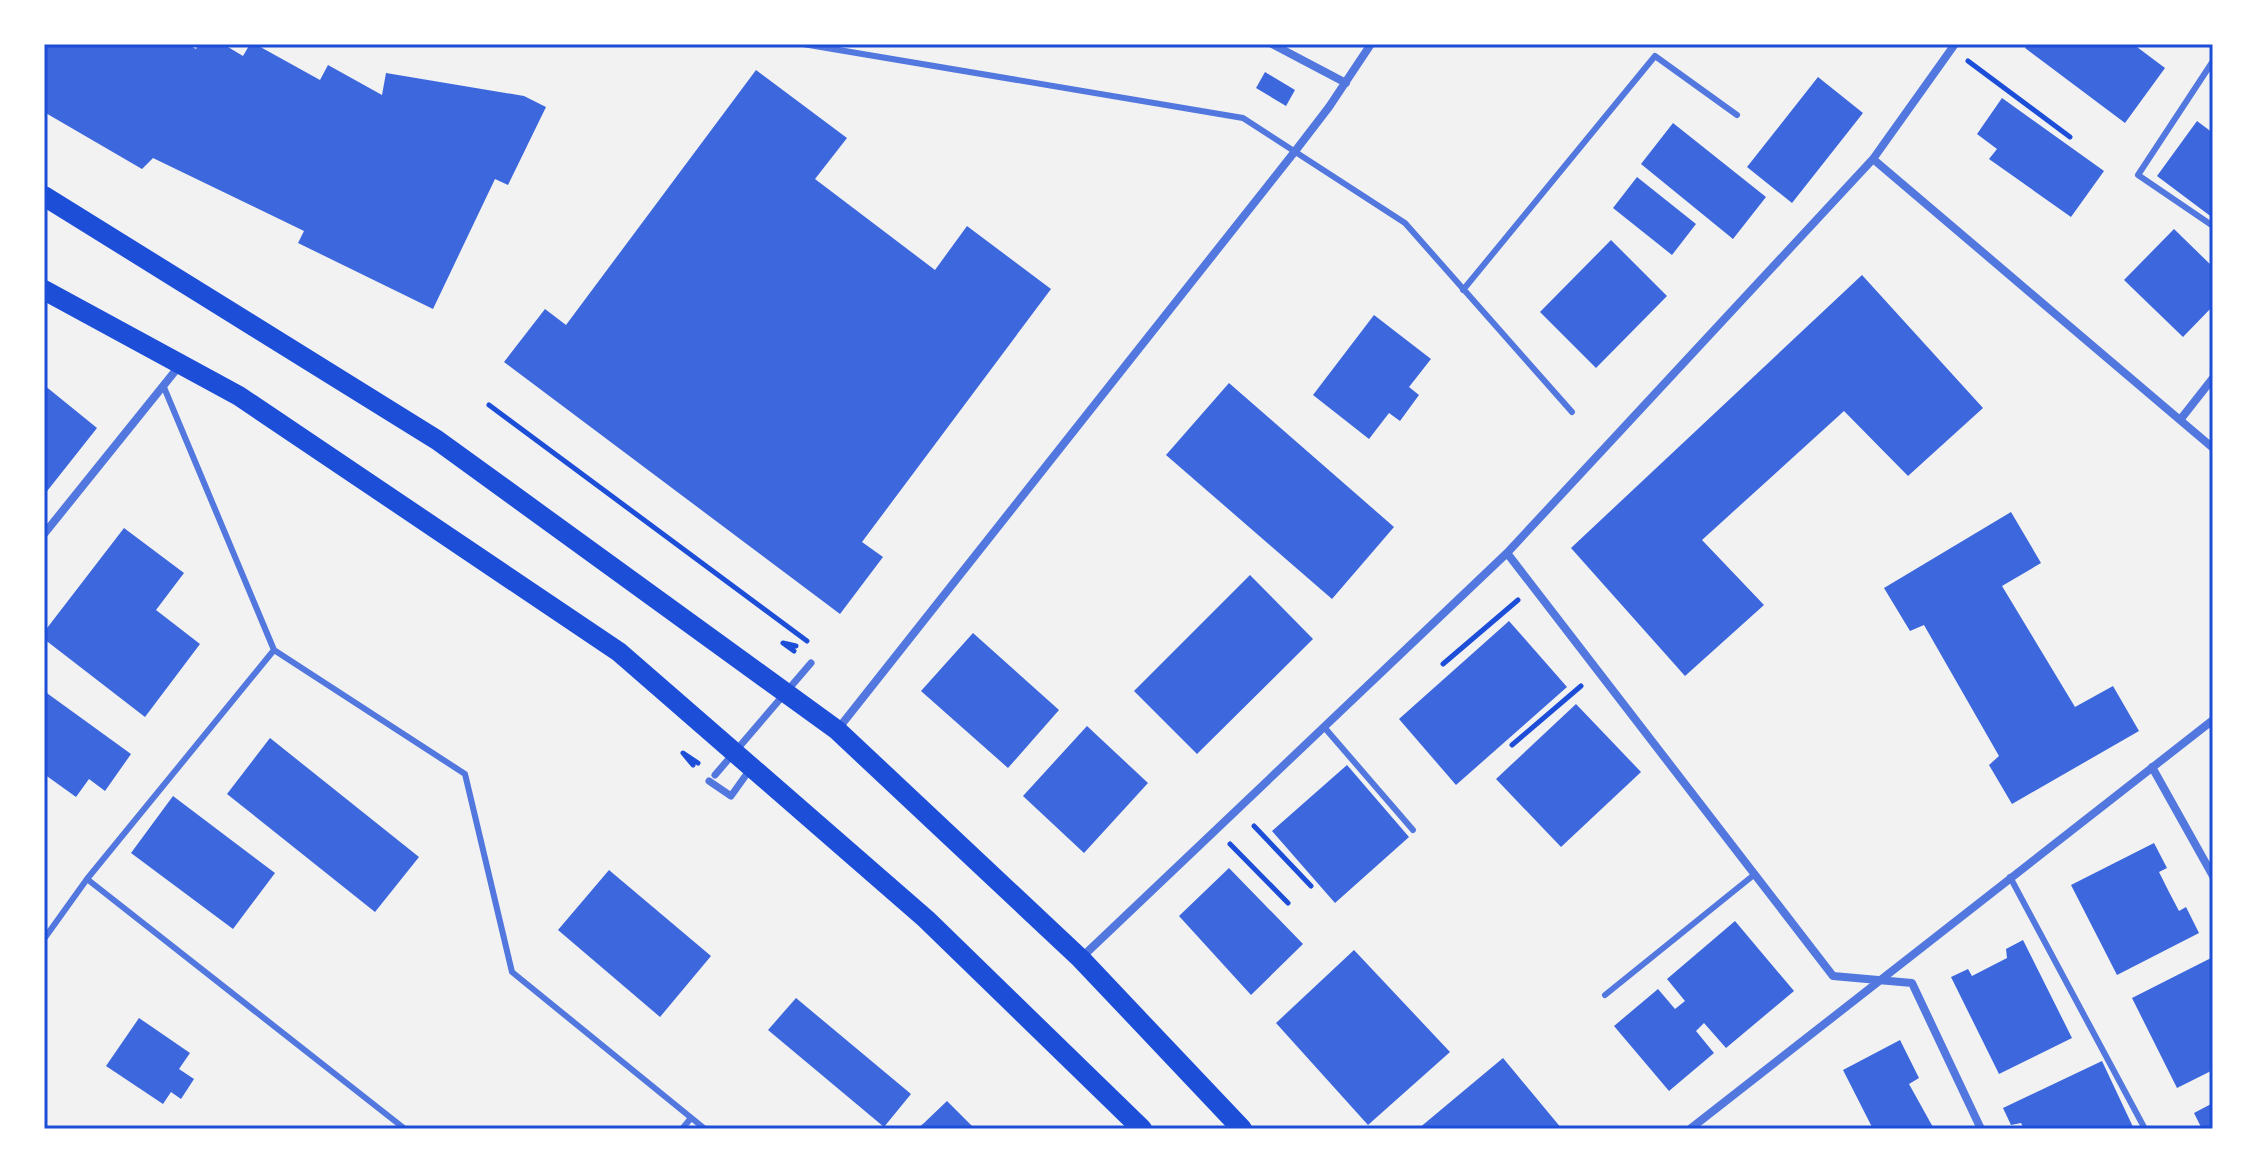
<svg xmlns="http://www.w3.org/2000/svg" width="2257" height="1173" font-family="'PT Sans',sans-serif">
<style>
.building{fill:#3d67dc}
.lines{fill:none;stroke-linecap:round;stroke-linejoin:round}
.path{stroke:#1d4ed8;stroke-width:5}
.service{stroke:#5277de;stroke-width:6}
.pedestrian{stroke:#5277de;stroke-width:7}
.minor{stroke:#5277de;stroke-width:8}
.primary{stroke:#1d4ed8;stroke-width:20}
.neatline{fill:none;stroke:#1d4ed8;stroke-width:3}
</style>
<rect width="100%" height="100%" fill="#f2f2f2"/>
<path class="building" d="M44,44h143l9,5 3,-5h24l20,12 7,-12h5l65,36 8,-15 54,30 4,-22 138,23 22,11 -38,78 -13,-6 -62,130 -135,-66 6,-12 -151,-73 -11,11 -98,-57z
M2028,44h105l32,24 -40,55 -100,-75z
M756,70l91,68 -32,41 120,91 32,-44 84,63 -189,253 21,15 -43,57 -336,-252 41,-53 21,16z
M1265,72l30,18 -9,16 -30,-18z
M1818,77l45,36 -71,90 -45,-36z
M2002,98l102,73 -33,46 -82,-58 8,-10 -20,-15z
M2197,121l16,12v85l-56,-42z
M1673,123l93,74 -33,42 -92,-75z
M1637,177l59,47 -24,31 -59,-47z
M2174,229l39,38v39l-30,31 -59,-57z
M1611,240l56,56 -71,72 -56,-56z
M1862,275l121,133 -75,68 -64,-65 -142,129 62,65 -79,71 -114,-128z
M1374,315l57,44 -22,28 10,8 -19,26 -11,-8 -20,26 -56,-44z
M1229,383l165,144 -62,72 -166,-144z
M44,385l53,43 -53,67z
M2011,512l30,51 -39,23 73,121 38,-21 26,45 -127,73 -23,-39 10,-9 -75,-131 -14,6 -26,-43z
M124,528l60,45 -28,37 44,34 -55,73 -101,-78v-7z
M1250,575l63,64 -116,115 -63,-63z
M1509,621l58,66 -111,98 -57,-66z
M973,633l86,77 -51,58 -87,-77z
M44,691l87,63 -26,37 -16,-12 -13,18 -32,-23z
M1576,704l65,68 -80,75 -65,-68z
M1087,726l61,57 -64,70 -61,-57z
M270,738l149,119 -44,55 -148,-118z
M1347,765l62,72 -74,66 -63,-72z
M173,796l102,77 -42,56 -102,-76z
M2154,843l13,25 -8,4 10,20 10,19 7,-4 13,26 -82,42 -46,-90z
M1229,868l74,76 -52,51 -72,-79z
M609,870l102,86 -51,61 -102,-87z
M1735,921l59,70 -68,57 -22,-25 -8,8 18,22 -45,38 -55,-65 44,-37 17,20 10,-8 -18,-22z
M2023,940l49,98 -73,36 -48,-97 17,-8 4,7 35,-18 -1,-9z
M1354,950l96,102 -82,73 -92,-102z
M2213,957v113l-36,18 -45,-90z
M796,998l115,96 -27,33 -116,-97z
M139,1018l51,35 -11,16 15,10 -13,20 -10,-7 -8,12 -57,-38z
M1900,1040l19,38 -10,6 25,45h-61l-30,-59z
M1503,1058l59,71h-144z
M2102,1061l32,68h-110l-3,-6 -10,2 -8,-17z
M947,1101l28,28h-58l7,-6z
M2213,1103v26h-11l-8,-16z"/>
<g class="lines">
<path class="path" d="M1968,61l102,76
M489,405l318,236
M794,651l-11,-8 13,3
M1443,664l75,-64
M1512,745l69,-59
M693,765l-10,-12 15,10
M1254,826l57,60
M1230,844l58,59"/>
<path class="service" d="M803,44l440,74 162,105 167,189
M2213,61l-75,114 75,51
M1463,290l192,-234 82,59
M163,385l111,265 191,124 47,198 193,157
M274,650l-187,229 318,250
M1324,727l89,103
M2010,877l135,252
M44,939l43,-60
M1605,995l150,-121
M682,1129l9,-11"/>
<path class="pedestrian" d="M715,775l96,-112
M709,781l22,15 20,-28"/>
<path class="minor" d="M1272,44l74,39
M1873,159l307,261 33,-42
M2180,420l33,28
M44,534l136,-169
M1507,553l326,423 79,7 69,146
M838,729l458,-579 33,-43 42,-63
M2152,767l61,109
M1081,958l426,-405 366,-394 82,-115
M1690,1129l523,-409"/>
<path class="primary" d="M44,196l393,244 400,290 244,229 161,170
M44,290l195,106 380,256 307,267 216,210"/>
</g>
<rect width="2257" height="1173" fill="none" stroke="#ffffff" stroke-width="92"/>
<rect x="46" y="46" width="2165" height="1081" class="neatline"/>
</svg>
